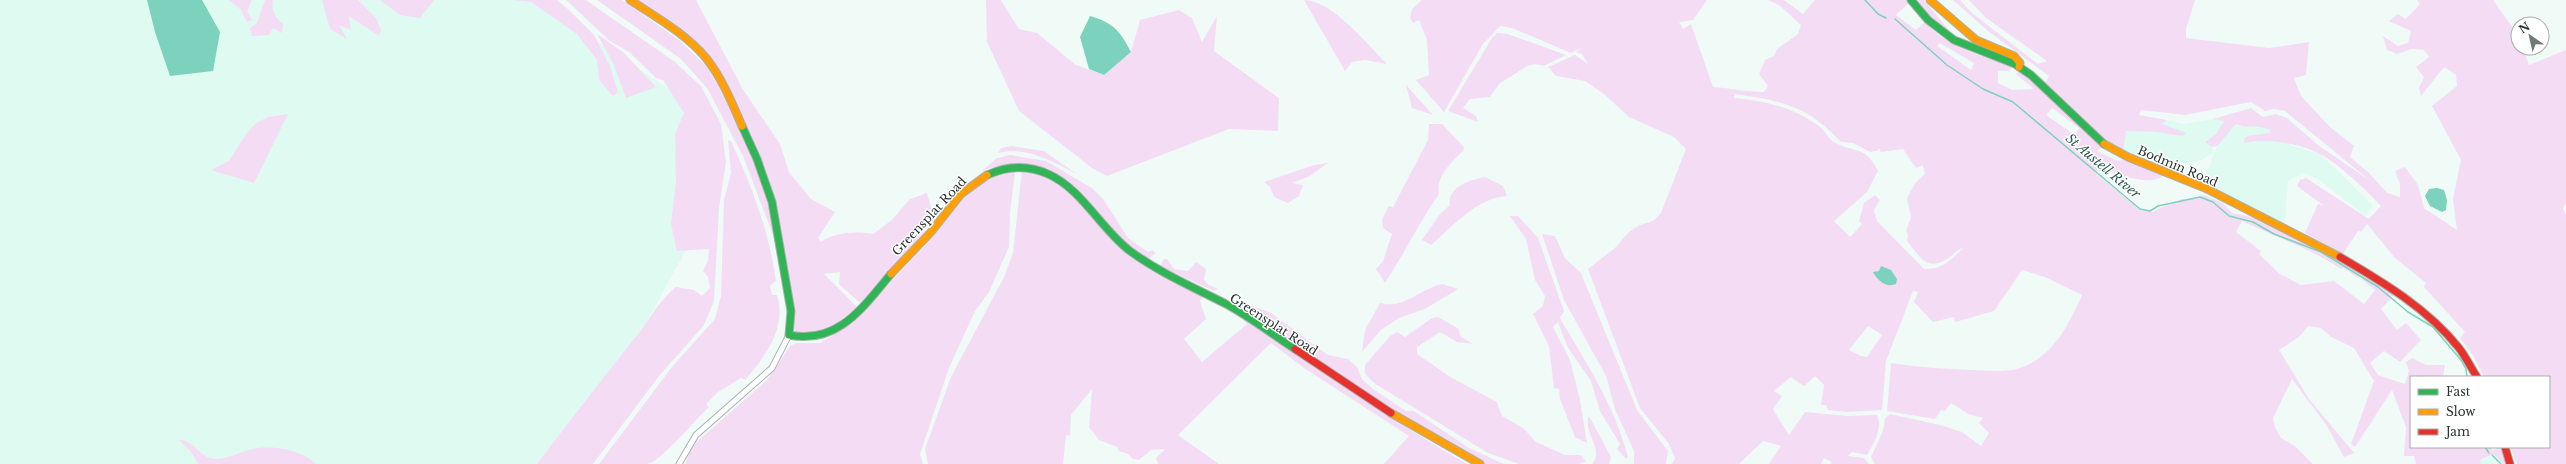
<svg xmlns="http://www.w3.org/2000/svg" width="2566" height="464" font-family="'Libre Baskerville',serif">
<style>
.built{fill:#dffaf1}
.green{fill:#f5dcf5;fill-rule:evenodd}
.water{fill:#7cd2bc}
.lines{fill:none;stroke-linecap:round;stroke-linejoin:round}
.stream{stroke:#7cd2bc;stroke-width:1.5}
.street-casing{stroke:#a7b1ad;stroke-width:7}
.fast-casing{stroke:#a7b1ad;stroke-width:9}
.slow-casing{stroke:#a7b1ad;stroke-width:9}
.jam-casing{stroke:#a7b1ad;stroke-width:9}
.street{stroke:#fdfefe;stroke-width:5}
.fast{stroke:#30b455;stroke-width:7}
.slow{stroke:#ff9f0a;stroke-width:7}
.jam{stroke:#e5322d;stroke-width:7}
.labels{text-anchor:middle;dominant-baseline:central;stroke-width:3;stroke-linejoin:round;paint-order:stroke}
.street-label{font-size:12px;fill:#27332f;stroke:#fff}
.water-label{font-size:13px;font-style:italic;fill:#2c5d4f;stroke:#fff}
</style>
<rect width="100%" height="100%" fill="#f0fbf7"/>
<path class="built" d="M0,0h539l2,4 149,99 1,138 -122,223h-569z
M2213,119l11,2 -8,13 -11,7 7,6 1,6 -11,7 -17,4 -37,-1 -25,-11 3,-21 35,-7 6,-4 16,4z
M2238,121l30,2 23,22 29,9 53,51 -7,11 -50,-38 -13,-5 -15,8 -3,42h-6l-76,-41 16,-40z
M2491,456l9,8h-19l-2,-4z"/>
<path class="green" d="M229,0h23l-5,11 5,9 -5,2 -6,-12z
M265,0h8c-2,10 2,18 10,24l-1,9 -9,-5 -4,7 -17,1 -2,-8 7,-5z
M322,0h36l18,18 5,12 -2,6 -30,-20 2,14 -12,-5 8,14 -17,-10z
M380,0h54l-14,18 -20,-3z
M512,0h45l12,10 25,25 16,31 8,26 -5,4 -14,-16 -2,-20 -20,-26 -46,-32z
M566,0h20l89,62 26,24 20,38 5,38 -7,46 -5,93 -10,24 -45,51 -66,88h-56c33,-44 67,-87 101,-130 12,-15 22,-35 38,-47l18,3 8,6 8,-8 -2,-11 -5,-6 5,-10 1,-12 -32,2 -6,-27 5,-43 -1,-47 9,-21 -21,-33 -7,-2 -27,-26 -19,-11z
M597,0h25l57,40 27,26 18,29 27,58 21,63 3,24 -32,-84 -36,-68 -26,-29z
M636,0h60l46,88 38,56 9,28 22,27 24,13 -17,26 3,4c14,-10 35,-11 52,-8l19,-14 18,-21 17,-6 7,26 -20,25 -54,59 -21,-19 1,-12 -16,2 33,33c-18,14 -36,33 -60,26l-4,-6v-25l-16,-92 -9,-30 -47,-105z
M986,0h15l18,29 18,4 39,32 28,10 27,-23 9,-32 39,-10 13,8 10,24 15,-26 -3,35 65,47 -1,33 -49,-2 -122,47 -15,-8 -73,-57 -32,-69z
M1304,0c28,0 64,45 83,64l-22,-4 -13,2 -7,9z
M1422,0h285l-14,20 -14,2 4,7 8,-5 22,63c18,1 33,5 51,5l4,-6 -9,-12 6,-14 9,-4 3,-7 21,-15 3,-9 -22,-20 -11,-5h16l19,14 12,-14h92l2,3 -13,12 20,15 9,-8c23,26 55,33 87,45l-3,4h-11v12l14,7 22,-1 -18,-15 2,-2h3l84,73 -8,6 21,10 9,-2 37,16c-14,13 -48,-2 -65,-6l-4,4 45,37 13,2c9,-7 20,-6 28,-13h15l8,-4 19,8 9,10c43,6 92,37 129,61l-3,4 -14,-10 -3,1c-29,-20 -66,-32 -99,-48l-6,11 25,19 -2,3 21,20 21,11 33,-4 30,23 11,-14 -13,-10 1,-3 32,17 -14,15 16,21 9,-7 15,17 -21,22 -16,-11 -14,12 8,12 27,9 4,-13 -3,-9 6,-4 14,7h19l-2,12h-32v70h80l2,4 5,-4h7l6,17h-7l-11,-10 -13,6 1,4h-65l-2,-8h-10l2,-29 -14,-37 -37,57 -4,-3 23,-63 -20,-33 -23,-11 -10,-9 -13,-2 -9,11 -20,13 30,49 45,54 -10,4 -17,-31 -35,-47 -19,39 2,9 6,11 14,8 18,18h-438l-4,-7 12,-26 2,-13 5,-4 50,11 22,7 19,14 8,-13 -10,-10 4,-5 -15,-4 -17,-11 -6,8 -4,-1 -6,9 -48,-8 4,-48c27,4 53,6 80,7 16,0 34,3 49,-2 33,-11 49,-44 62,-73l-37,-18 -23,-7 -28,41 -39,11 -1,-5 -21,5 -19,-20 4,-10 -5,-1 -27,70 -4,49 -35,2 -19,-2 -2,-5h-5l3,-20 -9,-9 -11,10 -13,-9 -17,14 8,5 -9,13 16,26 16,-23 43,4 29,-1c6,12 -3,29 -10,40l-15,-3 -4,4 16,2 5,6h-38l1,-2 -8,-4 -3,6h-52l12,-18 -18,-5 -24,23h-67l3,-6 -6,-14 -29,-36 -52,-139 27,-21 14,-16 11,-7 13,-4 8,-8 25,-64 -12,-12 -45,-20 -25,-23 -19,-13 -29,-5 -8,-9 27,-12 13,9 -6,-10 -6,-2 6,-4 -11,5 -59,-25 -12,-2 -17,18 -39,68 -28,-32 13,-5 -2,-35 -8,-20 -6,3 -3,-5 2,-9zM1940,43l34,20 -3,7 -34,-24zM1735,94c47,7 72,11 106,48l12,1 17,9 7,-1 2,-3 2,4 22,-3 13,19 7,-3 2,9 -9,8 -9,16 4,20 -5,13 2,4 -1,6c14,17 20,32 43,16 4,-3 8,-8 13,-9 -11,12 -22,22 -39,21l-47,-48 -3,-11 6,-10 -5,-5 -11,8 -5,18 3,3 -12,13 -16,-16 33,-29 11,-21c-13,-27 -26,-18 -44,-29 -6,-3 -8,-11 -14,-15 -27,-20 -54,-26 -86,-29zM2052,108l27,20 -4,7 -29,-20zM1868,326l14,9 -15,22 -6,-1 -12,-6z
M1914,0h10l29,35 -3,1 -16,-12z
M1953,0h7l12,13 66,51 9,-3 -61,-43 -17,-18h226l-9,29v9l83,10 40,-6 -3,33 -12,3 7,18 29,31 24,19 -4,11 19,16 18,20 13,4v-13l-5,-13 10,-4 13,18 6,23 33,22 -4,-31 8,-39 -29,-54 25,-20 -1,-11 -12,-8 -23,29 -2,-8 5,-11 -8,-10 13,-10 -5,-7 -12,-1 -15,5 -10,-4 -4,-14 15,10 10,-3 3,-12 -22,-10 9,-7 8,5 14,-15 -3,-4h76l23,32 2,16h5l6,17 37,-15v153l-3,5 3,7v249h-49l-7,-17h39v-70h-65l-10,-20 -14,-19 5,-6 -41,-45 2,-4 -31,-25 -28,-34 -6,8 -3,-1 -15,23 -38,-21 13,-29 6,2 -27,-20 3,-6 6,-2 63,41 12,-13c-15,-16 -42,-42 -61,-52 -20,-10 -55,-17 -75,-11l-1,-4 4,-3 22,-3v-3c-4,-2 -19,-5 -24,-3l-10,-3 -19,22 -5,1 -7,-5 11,-8 8,-13 -11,-2 38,-11 12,9 13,-3 11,4 31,27 51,35 -84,-69 -11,-2 -9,2 -14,-9 -66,13 -44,-5 -2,5 28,5 -5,4 24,9 -3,3 -27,-4 -30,-1 -3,21 -27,-20 -72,-64 7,2 15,12 3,-6 -61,-45z
M1497,33l11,1 58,21 -22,11 -9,-2 -8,2 -28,18 -9,13 -20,2 -7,9 13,8 2,6 -30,-11 44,-73z
M597,34l26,18 33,35 -30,11 -13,-35z
M1406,85l27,30 -21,-7z
M288,114l-34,69 -43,-13 18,-9 17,-27 10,-11 12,-6z
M1429,124h13l22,23 -1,4c-12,12 -27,25 -24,43 -20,29 -35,60 -54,89l-9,-14 7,-8 9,-27 -9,-6 -1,-9 7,-13 4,1 35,-67z
M728,140l3,1c21,46 38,90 45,140l-6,5 2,9h5c10,33 -11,61 -32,85l-4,-2 -23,14 -12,12 3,3c-13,12 -48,54 -61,57 -14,0 -34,0 -49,0l73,-97 43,-48 6,-23 3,-96 7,-27z
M1011,146l33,5 33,23c-25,-12 -49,-28 -79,-21l3,-5z
M1010,155l36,6 46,27 11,11 25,39 20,14 4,-2 4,3 -8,6c-9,-6 -20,-12 -27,-20 -43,-42 -68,-95 -139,-68l15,-13z
M1328,163l-18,13 -18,7 11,2 -4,11 -11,7 -14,-6 -4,-10 -6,-5 50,-17z
M1022,170c48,8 64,45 96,74 25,23 54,41 86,52l-4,5 6,18 -22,20 18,23 45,-38 -4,-4 1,-4c72,53 146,103 223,148h-83l25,-28 -105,-68 -33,-25 -93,92 41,29h-61l-2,-6 9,-9 -14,1 -12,10 -6,-1 -5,-5 -9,-3 -2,-4 -18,-7 -10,-13 3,-38 -21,26 -1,21 -4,-1 -3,29h-135l-3,-15 26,-72 53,-100 9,-24z
M1013,172l2,2 -5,39 -1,34 -20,45 -14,19 -26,57 -29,86 3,10h-238l7,-18 75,-66 23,-34 6,-3h24l27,-16 17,-16 64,-69 40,-50 21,-14z
M1485,177l18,9 4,10c-30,2 -53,29 -76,49l-9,-5 18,-26 10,-9c-3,-18 20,-25 35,-28z
M1510,216h8l20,22 26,73 -4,7c26,45 55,88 68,139l-2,2 -9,-10 3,-5 -20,-33 -9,-30 -24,-35 -9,-24 -5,5 17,33 10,40 7,43 -12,-6 -15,-38 -1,-10 -5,-1 -5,-42 -16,-32 10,-8 2,-10 -10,-16 -9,-41z
M1542,234l13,2 10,22 16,15 56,137 31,41 -2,13h-32v-13l-19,-42 -9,-33 -42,-76z
M1164,259h3l7,10 14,2 8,-9 10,7 -2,10 3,5 11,5 -4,2 -52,-24 -1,-3z
M1443,284l15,5 -33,20 -26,9 -18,12 -19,22 3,-22 15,-27c24,7 40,-15 63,-19z
M1240,301l31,12 57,42 20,4 9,8 5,12 11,10 33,22h8l55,37 35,16h-19l-131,-79 -117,-80 -1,-2z
M1438,317l21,12 1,7 13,8 -16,-2 -17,-10 -23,15v7l35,24 45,24 5,14 21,12 13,14 29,13h15l6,6 -7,3h-60l-31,-11 -114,-70 -9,-9v-9l25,-29 7,-4 8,5 27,-19z
M1589,416l22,41 -2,7h-17c13,-14 -10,-33 -3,-48z
M179,440c14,0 19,14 31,18 12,4 27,-5 39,-8 20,-6 52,-1 67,14h-118l-6,-11z"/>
<path class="water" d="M147,0h55l18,32 -7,39 -43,5 -15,-44z
M1090,16c24,7 30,15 41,36l-27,23 -15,-6 -9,-32z
M2437,188l7,2 3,10 -1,10 -4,2 -12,-6 -5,-10 4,-7z
M1881,266l10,4 6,9 -1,5c-10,4 -18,-3 -23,-12l6,-1z"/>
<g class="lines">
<path class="stream" d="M1865,0l13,14 8,4
M1895,19l52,46 36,24 30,13 127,107 10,2 8,-5 42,-9 13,5 16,14 24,6 21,12 47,18 57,35 30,25 25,15 28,33 5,9 1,8
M2485,447l4,6
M2492,455l9,9"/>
<defs>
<path id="street" d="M679,464l17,-29 76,-67 17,-33"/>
<path id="fast" d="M1911,0l17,20 26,20 61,24 16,11 73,69
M742,126l15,33 15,43 19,109 -2,24c49,10 74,-28 102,-61
M987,175c20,-9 41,-10 61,-1 34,15 53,55 82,77 30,22 63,36 96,53 24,13 46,30 69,45"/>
<path id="slow" d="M630,0c26,17 56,34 76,58 16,20 26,45 36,68
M1930,0l46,40 38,16 6,7 -1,4
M2104,144l24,13 77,31 135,69
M891,274l40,-42 30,-38 26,-19
M1391,413l89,51"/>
<path id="jam" d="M2340,257c43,25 88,52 119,91 7,9 12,20 18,29
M1295,349l96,64
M2505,447l5,17"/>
</defs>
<use href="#street" class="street-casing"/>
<use href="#fast" class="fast-casing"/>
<use href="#slow" class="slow-casing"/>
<use href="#jam" class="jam-casing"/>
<use href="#street" class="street"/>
<use href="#fast" class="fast"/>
<use href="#slow" class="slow"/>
<use href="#jam" class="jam"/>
</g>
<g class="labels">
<g class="street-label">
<text transform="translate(2178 166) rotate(23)">Bodmin Road</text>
<text transform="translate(929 216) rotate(-47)">Greensplat Road</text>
<text transform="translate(1274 324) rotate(33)">Greensplat Road</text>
</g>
<g class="water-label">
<text transform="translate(2103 166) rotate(40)">St Austell River</text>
</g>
</g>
<rect x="2410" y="376" width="140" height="72" fill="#ffffff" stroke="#a9adac"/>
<rect x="2418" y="389" width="20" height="6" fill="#30b455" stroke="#a9adac"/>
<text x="2446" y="396" font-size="12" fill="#27332f">Fast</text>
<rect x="2418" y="409" width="20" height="6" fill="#ff9f0a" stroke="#a9adac"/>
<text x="2446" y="416" font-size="12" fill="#27332f">Slow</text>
<rect x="2418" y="429" width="20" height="6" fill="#e5322d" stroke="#a9adac"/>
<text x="2446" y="436" font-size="12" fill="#27332f">Jam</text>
<g transform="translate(2530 36) rotate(326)"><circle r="19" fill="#ffffff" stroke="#a9adac"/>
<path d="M0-3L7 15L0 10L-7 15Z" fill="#6d7975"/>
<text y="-6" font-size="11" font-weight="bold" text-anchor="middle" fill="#27332f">N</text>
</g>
</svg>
